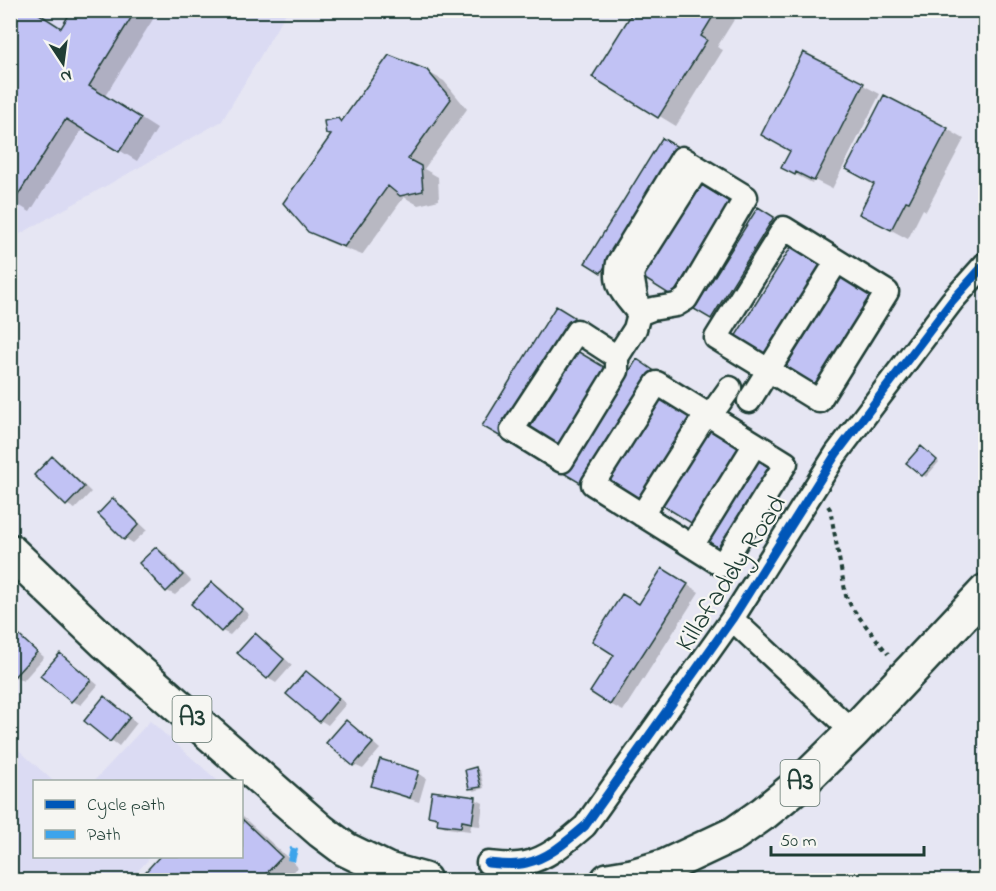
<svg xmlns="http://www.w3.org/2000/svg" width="996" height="891" font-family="'Indie Flower',sans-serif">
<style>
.built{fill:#dbdbf3}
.shadow{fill:#0003}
.building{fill:#c1c2f4;stroke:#1f3d34;stroke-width:1.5}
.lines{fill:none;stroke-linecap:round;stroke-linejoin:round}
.minor-casing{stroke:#1f3d34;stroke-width:27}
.highway-casing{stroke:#1f3d34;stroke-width:38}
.path{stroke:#1f3d34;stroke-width:4;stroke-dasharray:4.5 4.5;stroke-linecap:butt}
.minor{stroke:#f6f6f2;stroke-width:22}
.highway{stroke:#f6f6f2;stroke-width:33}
.quiet{stroke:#3da4eb;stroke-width:8;stroke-dasharray:15 8;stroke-linecap:butt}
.cycleway-casing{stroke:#f6f6f2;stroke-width:13}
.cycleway{stroke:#0057b8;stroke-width:9}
.labels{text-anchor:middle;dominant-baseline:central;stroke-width:4.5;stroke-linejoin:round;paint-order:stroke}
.shield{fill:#f6f6f2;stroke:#60746d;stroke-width:1.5}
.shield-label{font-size:26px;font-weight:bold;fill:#1f3d34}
.street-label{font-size:27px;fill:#1f3d34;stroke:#f6f6f2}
</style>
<rect width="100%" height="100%" fill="#e6e6f3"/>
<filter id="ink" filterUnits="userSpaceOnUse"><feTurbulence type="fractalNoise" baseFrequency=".0167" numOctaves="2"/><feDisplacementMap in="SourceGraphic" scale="12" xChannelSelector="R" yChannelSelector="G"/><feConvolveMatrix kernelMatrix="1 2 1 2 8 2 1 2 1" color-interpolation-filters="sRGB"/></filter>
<g filter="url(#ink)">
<path class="built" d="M11,11h276l-65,110 -211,118z
M150,721l68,60h-124z
M11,743l42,38 -19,1v74l117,1 -22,23h-118z"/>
<path class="shadow" d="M74,10h71l10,6 -50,80 52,33 -20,32 -54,-33 -53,84 -20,-12 52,-170z
M676,10h54l7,5 -20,32 6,3 -47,76 -81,-49 76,-58z
M804,54l76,40 -48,95 -18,-9 -2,3 -29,-15 9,-17z
M426,71l18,10 23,28 -43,60 14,8 1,23 -21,5 -14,-8 -42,58 -36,-14 -17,-11 29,-111 5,3z
M947,129l17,10 -38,72 -3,-2 -15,30 -30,-16z
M738,209l-57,91 -37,-23z
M758,209l24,14 -62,99 -24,-14z
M925,450l14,12 -13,15 -3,-2z
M53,458l8,5 30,29 -16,17 -9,-5z
M113,500l8,5 26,25 -14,13 -8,-5z
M156,548l9,5 26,28 -16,14 -8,-4z
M675,577l24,15 -76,119 -13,-7 30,-98z
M212,584l9,4 28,27 -19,20 -8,-4z
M10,607l7,6 -7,6z
M12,631l8,5 24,21 -21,24 -13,-8z
M255,635l9,5 28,25 -16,18 -8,-5z
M60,655l8,5 30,25 -17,20 -9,-4 -29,-26z
M307,673l8,4 31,27 -18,21 -8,-5z
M112,703l25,20 -18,23 -33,-25z
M346,722l9,5 25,22 -17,20 -9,-4 -26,-22z
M476,769l4,2 4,17 -10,3 -3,-2z
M418,773l8,5 -7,24 -38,-12 -8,-5z
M475,799l8,4 -3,23 -9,-1 -1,6 -23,-3 -9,-5 1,-2 -9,-5z
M242,816l56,51 -12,13h-146l22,-24h80z"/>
<path class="building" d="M10,10h23l28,18 11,-18h64l-47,76 52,32 -22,34 -53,-33 -53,84 -3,-1z
M634,10h25l11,7 4,-7h43l-16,26 6,4 -49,78 -66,-41z
M803,52l61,31 -50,98 -18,-9 -1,3 -14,-7 9,-17 -29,-16z
M389,55l38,15 24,29 -43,60 13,7 2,25 -23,5 -12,-10 -44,61 -36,-15 -25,-29 48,-68 -5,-1 -2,-13 14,-3 3,4z
M884,95l64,33 -39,74 -3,-1 -15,29 -32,-16 15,-30 -28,-15z
M662,138l16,9 -77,126 -16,-10z
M700,184l31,19 -59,93 -30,-19z
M758,207l16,10 -63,102 -17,-10z
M793,244l31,19 -57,94 -32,-20z
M842,275l31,19 -57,94 -32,-19z
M556,306l18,11 -73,120 -19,-11z
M577,351l32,19 -49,78 -31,-19z
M637,359l16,11 -71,114 -17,-10z
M660,397l31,19 -53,86 -31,-19z
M710,427l31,19 -48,78 -31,-19z
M921,446l16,14 -15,16 -16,-13z
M52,456l32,31 -18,19 -32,-31z
M758,457l17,10 -53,86 -17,-9z
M113,498l26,26 -15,16 -26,-26z
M156,547l27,28 -17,17 -27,-29z
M662,568l26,16 -78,121 -20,-13 24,-37 -22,-14 30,-47 17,10z
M212,582l30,27 -21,23 -30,-28z
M12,629l25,23 -24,26 -3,-3v-44z
M255,633l29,26 -17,20 -30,-26z
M60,653l31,27 -20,22 -31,-26z
M306,671l33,27 -20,24 -33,-28z
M104,696l26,21 -20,25 -26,-21z
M346,720l27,23 -20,23 -27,-23z
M380,759l39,12 -9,27 -39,-12z
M476,767l5,20 -12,2 -4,-19z
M432,791l44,6 -4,26 -10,-2 -1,6 -24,-3 1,-6 -10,-2z
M242,819l40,38 -22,23h-122l22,-24h82z"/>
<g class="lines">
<defs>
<path id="minor" d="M784,228l103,64 -68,109 -103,-63z
M617,357l-40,-26 -65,99 50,31 55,-90v-14l18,-28 4,-15c-14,-19 -26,-26 -21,-51l64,-105 64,39 -60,102 -10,6 -24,4 -13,5 -7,-39 2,-6 64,-101
M657,383l129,80 -64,102 -129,-81z
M749,401l88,-140
M642,515l59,-93 9,-6 20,-28
M692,546l63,-102
M732,619l121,113
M488,863c12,1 25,3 38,0 23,-5 41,-22 59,-37l147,-207 104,-165 116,-153 34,-38"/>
<path id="highway" d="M10,551l96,92 215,188 24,18 43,21 36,10
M608,880l24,-4 34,-10 68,-32 30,-21 39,-32 50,-49 133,-141"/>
</defs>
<use href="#minor" class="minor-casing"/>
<use href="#highway" class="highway-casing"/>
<path class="path" d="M828,506l2,3 16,87 6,12 36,46"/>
<use href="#minor" class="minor"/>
<use href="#highway" class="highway"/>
<path class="quiet" d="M291,861l3,-13"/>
<defs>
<path id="cycleway" d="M488,863c12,1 25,3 38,0 23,-5 41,-22 59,-37l147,-207 104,-165 116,-153 34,-38"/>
</defs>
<use href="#cycleway" class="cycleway-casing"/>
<use href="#cycleway" class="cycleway"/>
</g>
</g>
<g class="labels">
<g class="shield">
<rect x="172.5" y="696" width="39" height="46" rx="4.5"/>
<rect x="780.5" y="760" width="39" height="46" rx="4.5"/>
</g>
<g class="shield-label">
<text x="192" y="719">A3</text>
<text x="800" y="783">A3</text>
</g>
<g class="street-label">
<text transform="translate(732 574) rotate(-57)">Killafaddy Road</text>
</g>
</g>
<rect width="996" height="891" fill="none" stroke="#f6f6f2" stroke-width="36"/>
<rect x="18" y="18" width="960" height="855" fill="none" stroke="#1f3d34" stroke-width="2" filter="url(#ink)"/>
<rect x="33" y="780" width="210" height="78" fill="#f6f6f2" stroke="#a0aca6" stroke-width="1.5"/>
<rect x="45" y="800" width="30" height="9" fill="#0057b8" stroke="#a0aca6" stroke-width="1.5"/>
<text x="87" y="810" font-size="18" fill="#1f3d34">Cycle path</text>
<rect x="45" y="830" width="30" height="9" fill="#3da4eb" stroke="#a0aca6" stroke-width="1.5"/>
<text x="87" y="840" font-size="18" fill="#1f3d34">Path</text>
<g transform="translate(63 63) rotate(167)" stroke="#f6f6f2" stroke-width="4.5" paint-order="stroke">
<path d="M0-4.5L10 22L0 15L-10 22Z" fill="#1f3d34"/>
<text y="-9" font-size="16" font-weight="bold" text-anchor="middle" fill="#1f3d34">N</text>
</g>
<path d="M771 846v9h153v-9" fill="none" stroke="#1f3d34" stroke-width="3"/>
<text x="780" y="846" font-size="18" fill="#1f3d34" stroke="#f6f6f2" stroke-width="4.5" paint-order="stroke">50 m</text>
</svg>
